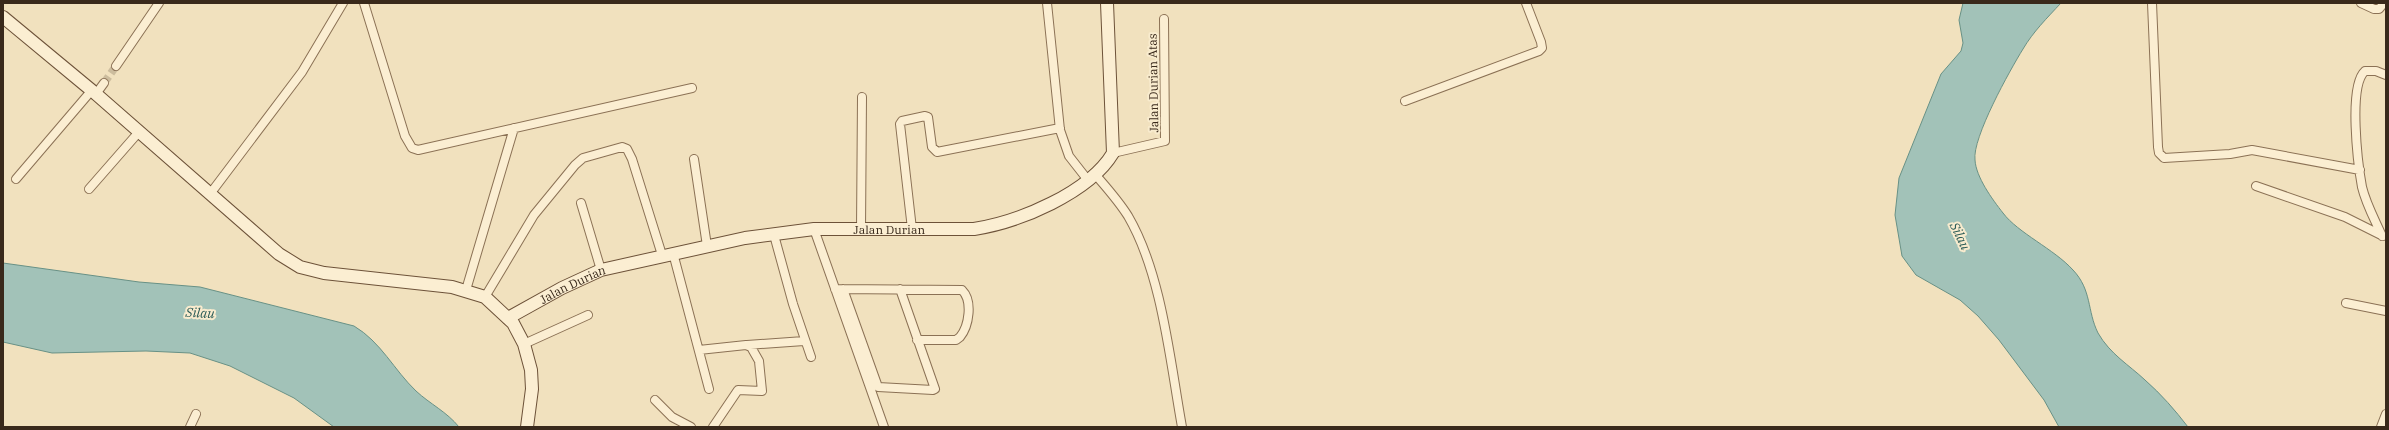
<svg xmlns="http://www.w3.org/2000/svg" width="2389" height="430" font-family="'IBM Plex Serif',serif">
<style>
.water{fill:#a2c2b8;stroke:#689186}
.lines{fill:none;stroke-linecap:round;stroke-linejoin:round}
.street-tunnel{stroke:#ccbc9d;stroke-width:8;stroke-dasharray:8 4;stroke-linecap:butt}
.street-casing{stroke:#8b7155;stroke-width:10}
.secondary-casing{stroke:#6d5239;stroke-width:14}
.street{stroke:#fbeed2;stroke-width:8}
.secondary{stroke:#fbeed2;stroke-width:12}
.labels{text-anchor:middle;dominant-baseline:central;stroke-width:4;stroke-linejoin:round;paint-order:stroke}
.street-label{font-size:12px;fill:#39291b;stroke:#f8ebce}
.water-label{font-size:13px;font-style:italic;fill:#295a56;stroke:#f8ebce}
</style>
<rect width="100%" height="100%" fill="#f1e1be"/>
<path class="water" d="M1963,3h98c-14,15 -28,29 -38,46 -13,21 -51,89 -48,111 1,17 17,39 28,53 15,20 51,36 70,57 19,20 14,41 25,63 12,21 31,32 47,47 16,14 30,30 43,47h-129l-15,-27 -45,-60 -21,-24 -18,-16 -44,-25 -14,-19 -7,-41 4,-37 42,-104 20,-23 2,-8 -4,-23z
M3,263l136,19 61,5 154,39c27,16 40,44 62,65 14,13 31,21 43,36h-125l-40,-29 -64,-32 -40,-13 -44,-2 -94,2 -49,-11z"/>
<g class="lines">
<path class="street-tunnel" d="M104,83l12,-17"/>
<defs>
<path id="street" d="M364,3l41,133 7,12 6,2 274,-62
M1047,3l13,127 9,26 18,23
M2152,3l6,144 1,6 5,5 66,-4 22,-4 108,20
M2361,3l13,6h5l5,-6
M116,66l43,-63
M96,94l8,-11
M1405,101l134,-50 3,-3 -1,-6 -15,-39
M1113,153l52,-12 -1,-122
M694,159l13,87
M1094,173c12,14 24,27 34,43 34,58 42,145 54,211
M16,179l76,-89
M2256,186l89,31 38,19
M89,189l49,-56
M210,194l92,-122 41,-69
M581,203l20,67
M814,229l70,198
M861,229l1,-132
M912,229l-12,-105 2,-3 23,-5 3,1 4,30 5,5 123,-24
M774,235l19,69 18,53
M2382,236c-7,-16 -16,-32 -20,-49 -4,-22 -14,-101 3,-116h11l10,4
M673,253l36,136
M835,289l127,1c11,11 7,36 -2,47l-4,3h-39
M843,289l35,98 55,3 2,-1 -35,-100
M466,290l48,-162
M485,297l49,-82 41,-50 8,-7 39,-11 5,2 5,10 30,96
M2346,303l40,8
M524,344l64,-29
M747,345l57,-4
M699,350l47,-5 5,2 8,14 3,30 -24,-1 -25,37
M655,400l17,17 19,10
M190,427l6,-13
M2381,427l5,-13"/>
<g id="secondary">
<path d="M3,17l93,77 183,160 21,13 24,6 128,14 33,10 28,26 11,21 7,26 1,19 -5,38"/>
<path id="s1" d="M508,318l54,-30 39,-18 144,-32 69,-9h160c45,-7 115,-36 139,-76l-6,-150"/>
</g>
</defs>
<use href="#street" class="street-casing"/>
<use href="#secondary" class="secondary-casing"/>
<use href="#street" class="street"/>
<use href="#secondary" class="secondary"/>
</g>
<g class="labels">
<g class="street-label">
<text transform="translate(1153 83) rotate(-91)">Jalan Durian Atas</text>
<text stroke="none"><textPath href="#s1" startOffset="397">Jalan Durian</textPath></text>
<text stroke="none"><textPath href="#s1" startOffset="73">Jalan Durian</textPath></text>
</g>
<g class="water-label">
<text transform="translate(1960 236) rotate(64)">Silau</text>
<text transform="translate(200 313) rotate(3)">Silau</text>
</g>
</g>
<rect width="2389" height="430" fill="none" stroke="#39291b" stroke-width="8"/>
</svg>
